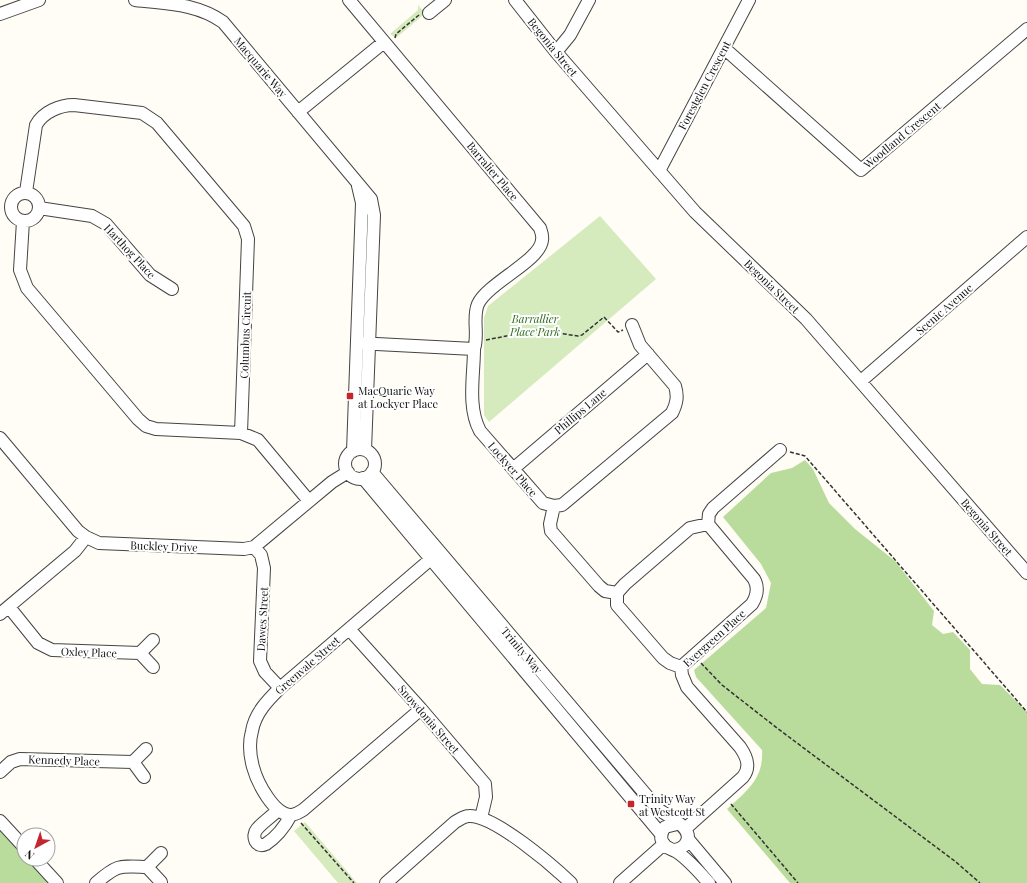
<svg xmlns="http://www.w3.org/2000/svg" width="1027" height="883" font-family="'Playfair Display',serif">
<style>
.green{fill:#d5ebbd}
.forest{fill:#b9dc9c}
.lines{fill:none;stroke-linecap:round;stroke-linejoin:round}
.minor-casing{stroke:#444;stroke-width:14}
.path{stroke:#333;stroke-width:1.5;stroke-dasharray:4 2;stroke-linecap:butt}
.minor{stroke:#fff;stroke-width:12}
.poi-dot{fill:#c4262e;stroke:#fff;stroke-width:1.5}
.labels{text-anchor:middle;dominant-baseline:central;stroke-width:4;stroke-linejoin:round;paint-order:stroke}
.street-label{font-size:11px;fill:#111;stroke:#fff}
.park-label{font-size:11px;font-style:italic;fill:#2f6b1f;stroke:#fff}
.poi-label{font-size:11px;fill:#111;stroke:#fff;text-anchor:start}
</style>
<rect width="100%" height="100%" fill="#fffdf5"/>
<path class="green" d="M418,5l11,13 -7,-2 -26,22 -6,-4 28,-24z
M600,216l56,63 -167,143 -5,-7v-97l4,-12z
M305,822l52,61h-19l-44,-52z"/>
<path class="forest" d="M805,460l8,9 16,34 26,26 40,32 39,50 -2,14 11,9 10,-2 17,18v19l12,15 18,1 27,27v171h-237l-63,-74c20,-18 37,-31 35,-59l-66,-73 -2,-7 72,-62 5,-25 -10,-19 -38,-47 48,-44 21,-5z
M0,830l24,26v3h3l22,24h-49z"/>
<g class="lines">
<defs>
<path id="minor" d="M135,0c32,4 61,3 88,22l148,177 3,16 -9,235
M349,0l191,228c1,3 3,8 2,12 -1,20 -54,43 -64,64 -6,14 1,30 -4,45
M515,0l41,52 139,160 111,107 221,254
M429,13l16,-13
M0,14l39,-14
M724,48l137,122 166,-141
M556,52l14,-17 19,-35
M298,112l86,-70
M659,171l90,-171
M11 207a14 14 0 1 1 28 0a14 14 0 1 1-28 0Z
M39,208l53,8 14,8 44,51 22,14
M23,221l-3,49 7,18 111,131 8,7 10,3 85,4 7,-194 -4,-13 -87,-103 -15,-10 -68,-8c-14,0 -31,7 -38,20l-10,67
M357,343l117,6c0,26 -7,58 6,82l63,72 11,3 8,-1 110,-92c5,-10 6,-17 3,-27l-35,-41 -8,-20
M861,381l166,-144
M241,433l17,7 51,61
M0,438l78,93 8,6 13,6 145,6 10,-2 78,-65 16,-10
M345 464a15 15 0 1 1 30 0a15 15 0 1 1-30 0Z
M353,451l9,-248 -4,-17
M513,469l135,-115
M372,472l286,337c9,7 35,18 29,32 -2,6 -7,8 -12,9
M363,478l298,356
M554,506l-4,18 1,7 48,55 6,5 12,2
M254,547l7,8 3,13 -4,93 5,11 15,16
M9,607l29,36 14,7 88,3
M0,614l75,-63 11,-14
M349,629l72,80 64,75 1,13 -5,21
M153,667l-13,-14 13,-13
M681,667l71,-63c5,-8 7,-16 2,-25l-46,-55 1,-10 4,-6 67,-58
M681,667l-11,-4 -7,-5 -46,-53v-12l8,-9 65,-56 18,-4
M681,667l1,8 5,12 53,60c7,10 11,20 3,30l-58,52
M421,709l-118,101c-3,2 -7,4 -11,5 -18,1 -35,-33 -39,-48 -3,-11 -4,-25 -1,-36 3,-18 16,-31 28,-43l159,-136
M0,772l11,-10 9,-3 113,3
M144,777l-11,-15 13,-13
M278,810c-7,7 -15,12 -21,19 -6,7 -1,20 9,15 11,-7 19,-18 25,-29
M0,821l24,26
M677,824l-12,3c-3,4 -5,9 -3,14 3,8 9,7 15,11 12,8 22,20 32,31
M688,839l37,44
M35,859l22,24
M161,882l-14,-15 14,-14
M96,883c22,-19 23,-17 51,-16
M386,883l69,-61c4,-2 9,-6 14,-6 25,-1 83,49 102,67
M620,883l44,-39"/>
</defs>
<use href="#minor" class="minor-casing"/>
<path class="path" d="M395,38l1,-4 23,-19
M486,340l51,-10 41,6 4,-1 22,-18 14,15 5,-2
M790,452l15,4 222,256
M701,663l21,22 55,43 179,134 24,21
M731,804l67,79
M301,823l53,60"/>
<use href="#minor" class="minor"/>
</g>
<g class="poi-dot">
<rect x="346" y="392" width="8" height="8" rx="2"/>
<rect x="627" y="800" width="8" height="8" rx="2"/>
</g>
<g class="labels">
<g class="street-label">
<text transform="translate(553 47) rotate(51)">Begonia Street</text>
<text transform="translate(261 67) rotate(50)">Macquarie Way</text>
<text transform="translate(704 85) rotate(-62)">Forestglen Crescent</text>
<text transform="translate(902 135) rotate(-40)">Woodland Crescent</text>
<text transform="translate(493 171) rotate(50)">Barralier Place</text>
<text transform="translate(130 251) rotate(47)">Harthog Place</text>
<text transform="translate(772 286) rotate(44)">Begonia Street</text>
<text transform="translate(944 309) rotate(-41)">Scenic Avenue</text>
<text transform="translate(245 335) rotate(-88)">Columbus Circuit</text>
<text transform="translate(580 411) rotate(-40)">Phillips Lane</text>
<text transform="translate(513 469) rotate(49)">Lockyer Place</text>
<text transform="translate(987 527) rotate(49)">Begonia Street</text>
<text transform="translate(164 546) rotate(2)">Buckley Drive</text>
<text transform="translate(262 619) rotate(-87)">Dawes Street</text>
<text transform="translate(714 638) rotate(-42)">Evergreen Place</text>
<text transform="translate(522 650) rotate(50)">Trinity Way</text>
<text transform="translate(89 652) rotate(2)">Oxley Place</text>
<text transform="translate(307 665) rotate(-41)">Greenvale Street</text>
<text transform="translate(429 719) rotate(49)">Snowdonia Street</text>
<text transform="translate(64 760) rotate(2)">Kennedy Place</text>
</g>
<g class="park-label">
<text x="535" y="318">Barrallier<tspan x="535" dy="13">Place Park</tspan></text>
</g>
<g class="poi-label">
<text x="358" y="390">MacQuarie Way<tspan x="358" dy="13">at Lockyer Place</tspan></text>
<text x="639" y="798">Trinity Way<tspan x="639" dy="13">at Westcott St</tspan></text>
</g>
</g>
<g transform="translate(36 847) rotate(220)"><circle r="19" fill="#ffffff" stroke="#a0a0a0"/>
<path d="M0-3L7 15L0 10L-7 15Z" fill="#c4262e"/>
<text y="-6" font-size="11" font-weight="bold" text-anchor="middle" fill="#111111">N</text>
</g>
</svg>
